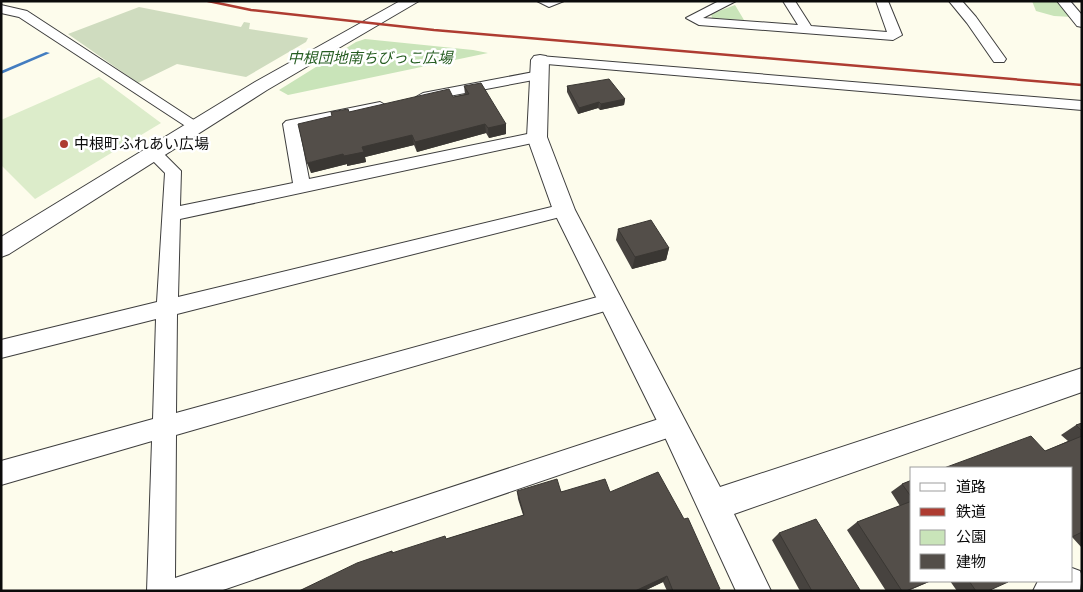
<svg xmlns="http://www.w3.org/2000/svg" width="1083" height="592" font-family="'Times New Roman','Noto Sans JP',serif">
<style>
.green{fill:#c9e4b9}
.cemetery{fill:#cfdcbf}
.pitch{fill:#dcecca}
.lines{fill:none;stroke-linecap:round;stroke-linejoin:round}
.stream{fill:#437dc0;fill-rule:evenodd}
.minor-casing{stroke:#3e3e3e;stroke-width:2}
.tertiary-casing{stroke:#3e3e3e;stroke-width:2}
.minor{fill:#fff;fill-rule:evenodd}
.tertiary{fill:#fff;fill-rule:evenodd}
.rail{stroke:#ae3c31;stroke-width:2.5}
.wall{fill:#47433f}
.shaded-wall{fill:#3a3733}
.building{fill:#534e49;stroke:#3a3733}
.poi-dot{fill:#ae3c31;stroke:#fff;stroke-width:2}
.labels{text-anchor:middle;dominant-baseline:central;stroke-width:5;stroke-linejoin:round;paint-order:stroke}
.far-park-label{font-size:15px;font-style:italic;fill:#265d22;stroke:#fff}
.far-poi-label{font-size:15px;fill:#0b0b0b;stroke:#fff;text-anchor:start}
</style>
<rect width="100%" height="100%" fill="#fdfcec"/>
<path class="green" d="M1032,1h28l12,16 -18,-1 -18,-5z
M735,5l9,15 -32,-2 -1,-4z
M365,39l108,11 15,3 -200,42 -9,-5 77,-48z"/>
<path class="cemetery" d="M139,7l102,20 3,-5 6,1 -1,6 59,9 -2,4 -60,35 -69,-13 -39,19 -70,-49z"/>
<path class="pitch" d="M99,77l62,46 -126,76 -34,-34v-45z"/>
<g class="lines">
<path class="stream" d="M46,52l4,1 -49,21v-3z"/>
<defs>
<path id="minor" d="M537,1h27l-15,6z
M719,1h17l-33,17 95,7 -15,-24h12l16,25 76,6 -11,-31h12l14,34 -9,5 -194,-15 -13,-7z
M949,1h13l14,16 30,42 -2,3h-10l-27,-39z
M1057,1h13l12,14v12l-5,-1z
M1,5l26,6 176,115 -3,3h-10l-171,-112 -18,-4z
M540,56l542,45v9l-547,-47 -2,-3 2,-3z
M539,71l5,1 2,3 -2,3 -121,23 -7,-4 7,-4z
M380,102l7,4 -2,3 -86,18 10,52 228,-47 8,5 -8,5 -357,77 -2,78 386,-93 6,2 3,4 -3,4 -6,2 -387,98 -1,99 436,-120 7,2 3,6 -3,6 -7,2 -436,126 -1,143 499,-164 8,3 4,8 -4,8 -462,158h-73l5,-150 -151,44v-24l152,-42 3,-100 -155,39v-18l156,-38 8,-129 -20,-20 2,-4h12l22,22 -1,35 113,-23 -10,-59 3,-3z
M1072,568l8,3 2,5 -2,15h-47l5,-10h34z"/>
<path id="tertiary" d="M400,1h19l-152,89 -258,164 -8,3v-20l254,-155z
M540,55l6,1 3,4 -2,77 28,73 145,277 362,-119v24l-348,122 37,77h-35l-72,-156 -111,-225 -26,-73 4,-77 3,-4z"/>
</defs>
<use href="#minor" class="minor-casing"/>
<use href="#tertiary" class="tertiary-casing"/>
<use href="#minor" class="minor"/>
<use href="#tertiary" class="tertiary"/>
<path class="rail" d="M208,1l43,9 183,20 648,55"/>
</g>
<path class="wall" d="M464,86l42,38v10l-17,4 -3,-5 -69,19 -3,-7 -49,12 1,5 -19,4v-2l-36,9 21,-57 17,-4 104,-15 12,-3z
M567,86l58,13 -1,6 -24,5 -2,-2 -20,6 -11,-22z
M618,229l51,19 -3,12 -34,9 -16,-29z
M1082,423v125l-10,-11 -27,-86 23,-10 -7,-6 15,-10z
M912,480v101h19l-23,10h-22l-39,-61 10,-8 43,-16 -9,-14 11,-8z
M517,491l93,1 108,99h-51l-4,-9 -19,9h-345l93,-40 1,2 53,-14 77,-24 -5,-16z
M779,533l80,58h-59l-28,-51z
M950,581h56l-18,10h-31z"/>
<path class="shaded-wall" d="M625,99l-1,6 -24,5 1,-6z
M599,102l-1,6 -20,6 1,-6z
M485,124l1,9 -69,19 -2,-10z
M506,124v10l-17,4 -1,-10z
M412,135l2,10 -49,12 1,5 -19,4v-2l-36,9 -4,-10 55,-16z
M669,248l-3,12 -34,9 3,-12z
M667,576l-4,6 -19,9h-9z"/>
<path class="building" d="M609,79l16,20 -24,5 -2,-2 -20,6 -12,-22z
M481,83l25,41 -18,4 -3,-4 -70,18 -3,-7 -50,12 2,5 -20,4 -1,-2 -36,9 -9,-39 34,-8 -1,-4 17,-3 1,3 100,-23 4,8 16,-3 -5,-8z
M651,220l18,28 -34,9 -17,-28z
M1082,423v8l-6,-6z
M1031,436l14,15 37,-15v96l-10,5v-69h-128z
M658,472l26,47 4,-1 32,71 -5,2h-42l-6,-15 -32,15h-336l58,-28 35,-12v2l53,-17 1,3 78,-24 -7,-24 40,-12 4,13 44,-13 5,13z
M912,480v18l-10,-14z
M912,501v80h18l-24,10h-4l-45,-69z
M816,519l44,71 -48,1 -33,-58z
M969,581h37l2,1 -20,9h-12z"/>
<circle class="poi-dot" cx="64" cy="144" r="5"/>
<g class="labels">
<g class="far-park-label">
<text x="370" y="58">中根団地南ちびっこ広場</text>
</g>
<g class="far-poi-label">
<text x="74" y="144">中根町ふれあい広場</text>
</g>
</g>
<rect width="1083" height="592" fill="none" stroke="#0b0b0b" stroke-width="5"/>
<rect x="910" y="467" width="162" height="115" fill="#ffffff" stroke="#9d9d9d"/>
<rect x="920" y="483" width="25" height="8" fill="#ffffff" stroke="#9d9d9d"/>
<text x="956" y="492" font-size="15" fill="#0b0b0b">道路</text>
<rect x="920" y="508" width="25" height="8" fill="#ae3c31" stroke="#9d9d9d"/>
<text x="956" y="517" font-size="15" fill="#0b0b0b">鉄道</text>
<rect x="920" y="530" width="25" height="15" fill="#c9e4b9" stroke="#9d9d9d"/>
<text x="956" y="542" font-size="15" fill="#0b0b0b">公園</text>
<rect x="920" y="554" width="25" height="15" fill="#534e49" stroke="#9d9d9d"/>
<text x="956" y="567" font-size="15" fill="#0b0b0b">建物</text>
</svg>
